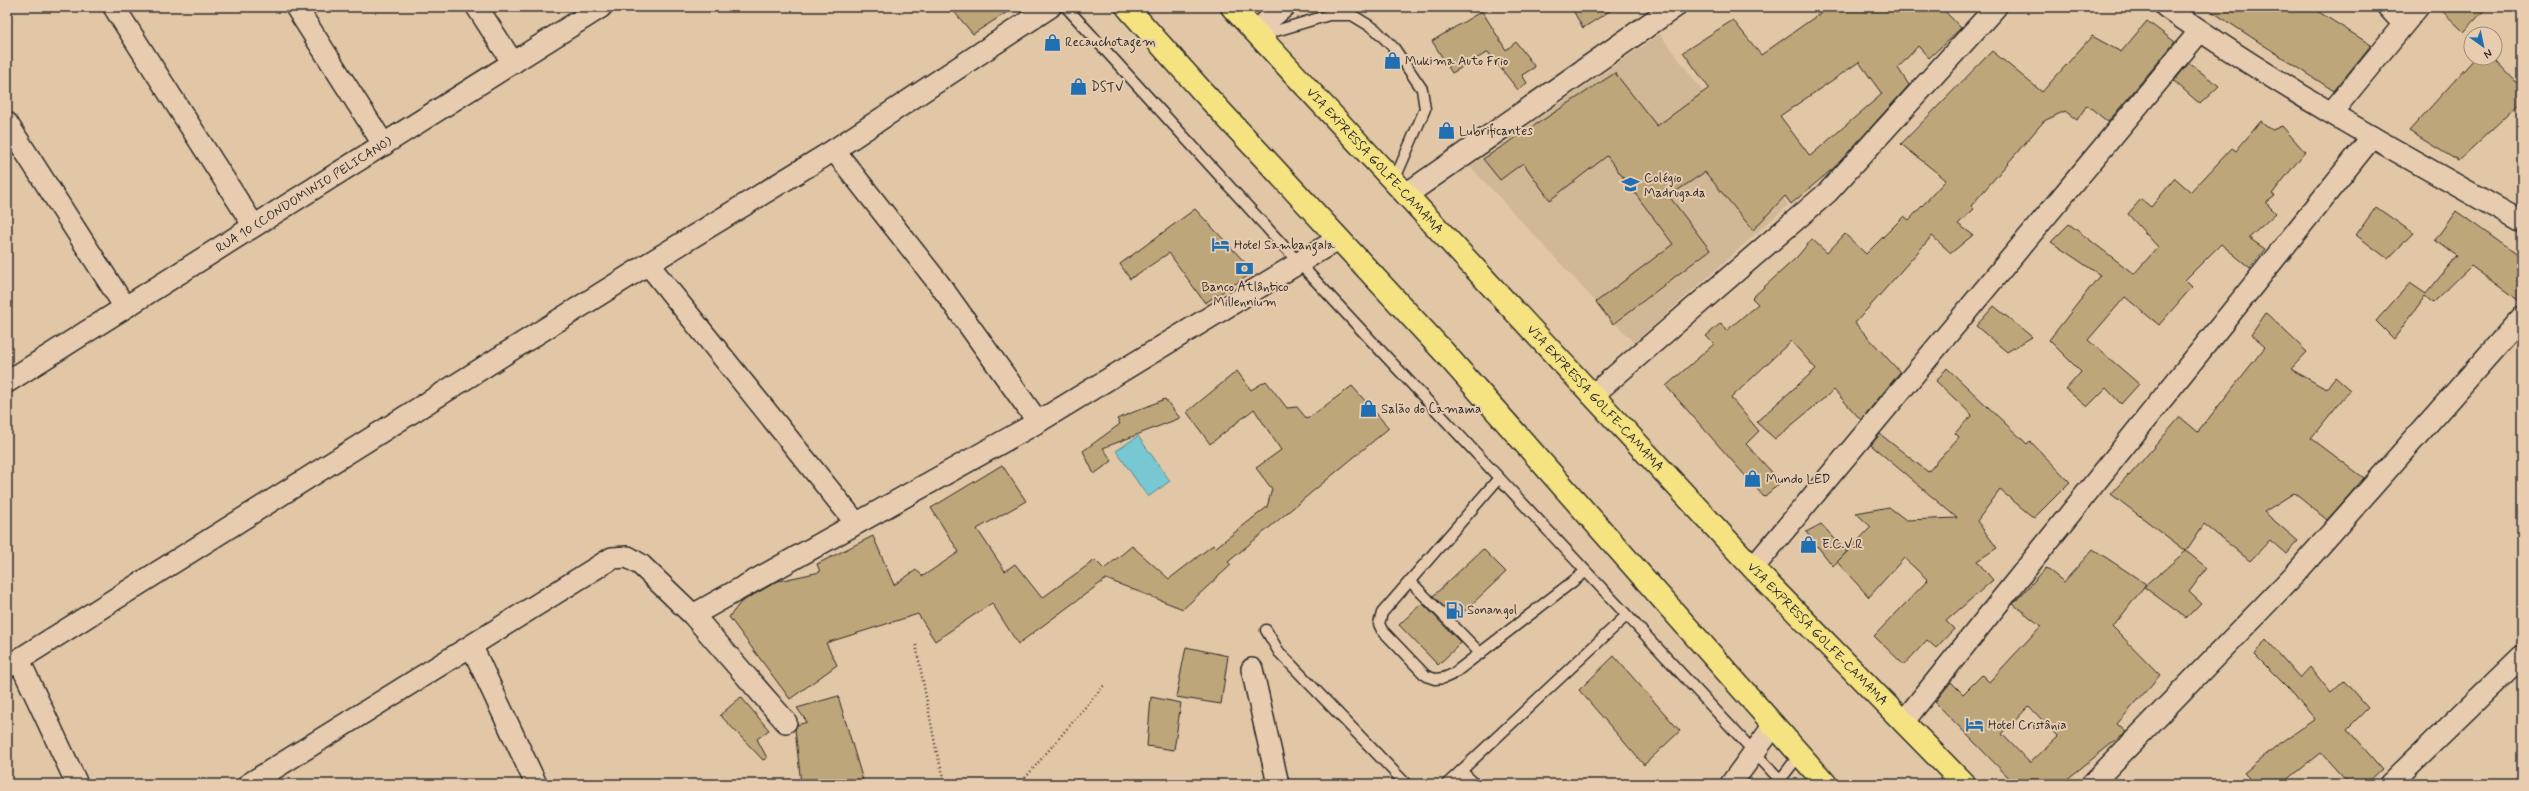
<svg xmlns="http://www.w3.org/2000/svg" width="2529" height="791" font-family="Mynerve,sans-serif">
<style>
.built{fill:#d0b795}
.water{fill:#78c8d4;stroke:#598990}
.building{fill:#bda67a;stroke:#2b2b2b;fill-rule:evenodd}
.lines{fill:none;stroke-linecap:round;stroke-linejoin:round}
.service-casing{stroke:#2b2b2b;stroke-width:13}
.minor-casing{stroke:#2b2b2b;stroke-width:24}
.tertiary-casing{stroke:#2b2b2b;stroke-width:25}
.trunk-casing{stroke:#2b2b2b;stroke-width:25}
.path{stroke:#2b2b2b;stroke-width:2.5;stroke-dasharray:1 3;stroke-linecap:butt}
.service{stroke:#e8ccaf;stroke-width:10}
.minor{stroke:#e8ccaf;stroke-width:21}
.tertiary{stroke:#e8ccaf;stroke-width:22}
.trunk{stroke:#f5e382;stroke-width:22}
.labels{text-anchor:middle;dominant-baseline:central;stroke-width:4;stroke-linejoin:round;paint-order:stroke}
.poi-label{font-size:13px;fill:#2b2b2b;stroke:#e8ccaf;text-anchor:start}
.street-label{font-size:13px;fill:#2b2b2b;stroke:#e8ccaf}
</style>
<rect width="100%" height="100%" fill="#e2c7a6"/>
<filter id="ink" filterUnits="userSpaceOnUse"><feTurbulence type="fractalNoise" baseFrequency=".025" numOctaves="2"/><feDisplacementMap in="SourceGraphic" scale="8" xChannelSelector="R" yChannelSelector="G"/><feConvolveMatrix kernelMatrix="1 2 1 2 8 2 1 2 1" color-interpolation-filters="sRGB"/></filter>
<g filter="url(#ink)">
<path class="built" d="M1660,34l128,171 -154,138 -164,-177z"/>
<path class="water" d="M1138,436l32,45 -22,16 -32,-46z"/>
<path class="building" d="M950,7h65l-42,27z
M1571,7h45l-33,21z
M1829,7h112l20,21 -32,30 -11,-12 -20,22 11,17 -73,81 -45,38 -6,-8 -32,34 -48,-58 -36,24 41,54 -97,74 -17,-22 77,-58 -66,-88 -57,44 -27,-37 -23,17 -17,-21 132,-86 42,53 52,-38 -26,-36 50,-32 28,35zM1859,62l23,32 -72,62 -30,-40z
M2205,7h106l60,38 -37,46z
M2438,7h49l-23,25z
M1482,11l24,39 10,-8 19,25 -13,8 5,8 -9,7 -30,-38 -36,21 -20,-32z
M2147,21l28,21 -67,80 -21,-17 -10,15 -12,-9 -21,10 -73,85 3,3 -16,15 15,11 -22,18 -19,-17 -77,87 45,49 -39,48 -27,-30 -59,49 -19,-17 60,-53 -25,-28 -60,57 28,33 -13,13 35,38 -17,15 -98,-111 48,-42 -8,-8 15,-13 5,8 32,-27 -6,-6 45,-41 15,-18 15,14 18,-19 21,20 38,-38 5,4 37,-40 -45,-36 91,-93 50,41 50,-56 29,16z
M2475,58h18l29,30v13l-64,60 -49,-30z
M2189,63l30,23 -19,18 -26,-23z
M2261,121l11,9 10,-4 23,26 -33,42 3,2 -9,7 10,10 -27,25 16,11 -15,19 -29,-24 -36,36 7,7 -33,38 -34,-28 -37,43 51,44 -18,20 -15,-16 -19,19 -21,-18 15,-17 -32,-32 51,-65 -49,-33 18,-18 65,50 24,-27 -30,-33 13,-15 10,8 24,-29 16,14 41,-44 4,3z
M2376,207l37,26 -25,26 -32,-24z
M1195,209l59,63 -49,31 -36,-50 -39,26 -10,-15z
M2456,211l66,47v45l-51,-37 -38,37 -8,-7 -31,43 -18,-18 34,-38 16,11 31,-38 -22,-16z
M1994,306l38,31 -25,15 -31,-26z
M2266,313l41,39 -16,17 35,20 9,-12 15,13 -39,48 53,40 -37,42 -33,-27 -30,19 34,29 -12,13 -16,-14 -20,21 -46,-37 -18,27 -75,-57 17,-19 1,1 51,-59 18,15 67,-85 -14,-12z
M1947,368l80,76 3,-3 40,41 -36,36 -34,-28 -23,31 20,27 -20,13 16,19 -47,41 8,8 -18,19 -9,-8 -23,25 -30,-29 54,-56 -24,-22 -35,39 -32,-35 34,-35 -15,-14 33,-6 17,13 51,-2 -86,-73 9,-11 48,38 31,-35 -4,-4 17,-18 -36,-34z
M1237,371l14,19 15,-9 21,27 10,-1 10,12 45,-33 37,42 -161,134 3,3 -48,44 -77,-30 -88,65 -26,-41 -57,38 -17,-27 -92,29 11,22 -47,34 -61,-82 12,-15 37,-21 42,-9 -3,-8 56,-28 21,49 22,-15 7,6 36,-24 -28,-44 71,-43 24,36 -49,28 28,42 10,-7 27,34 53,-38 9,9 28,-23 37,33 44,-34 2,3 52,-41 5,-18 -16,-21 25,-18 -27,-41 -44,35 -23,-32z
M1165,399l15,19 -77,30 9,13 -18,13 -11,-23 37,-27 -3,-5z
M1821,524l26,28 -14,14 -27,-34z
M1483,549l23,23 -50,47 -23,-23z
M2093,549l53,35 -33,43 47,48 -43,49 9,8 -65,52h-46l-80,-82 16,-20 12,12 19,-19 7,7 52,-56 -28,-22 33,-36 18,14zM2029,706l29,31 -28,26 -28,-29z
M2186,551l21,17 -18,24 12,11 -15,15 -42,-31z
M1422,603l39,40 -23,22 -39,-40z
M2266,639l34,39 10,-11 21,26 13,-12 24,27 -21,21 35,40 -16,15h-17l-28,-31 -39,31h-27l-11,-11 31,-26 40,-28 -26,-30 -34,-34z
M1186,647l42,9 -7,48 -45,-7z
M1614,656l66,75 -36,34 -65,-75z
M838,696l26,88h-63l-6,-55 2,-4 10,-3 -10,-14z
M741,697l28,33 -12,9 10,19 -4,2 -43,-45z
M1151,697l30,6 -7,47 -27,-4z"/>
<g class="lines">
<defs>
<path id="service" d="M1066,7l234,257 484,520
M1259,36l70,-21h23l23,14 19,19 28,41 3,20 -31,72
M1499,478l-117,135 -3,11 3,6 44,46 9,3 9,-1 9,-4 132,-102
M1410,581l71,73
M1266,630l13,22 127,132
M1461,771l14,13
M1447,784l179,-168
M1777,784l23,-30"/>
<g id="minor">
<path d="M114,7l140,219"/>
<path d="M296,7l88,138"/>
<path d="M477,7l36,56"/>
<path d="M2166,7c113,80 235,147 356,215"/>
<path d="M2388,7l15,16"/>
<path d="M1255,31l29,-24"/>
<path d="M2332,112l86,-105"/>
<path d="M7,123l118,184"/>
<path d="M834,150l106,135 98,137"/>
<path d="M648,264l208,259"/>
<path id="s1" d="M7,382l594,-375"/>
<path d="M1594,394l234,-202 168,-185"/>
<path d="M1753,568l447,-537"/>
<path d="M693,615l345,-193 300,-183"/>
<path d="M472,647l64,137"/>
<path d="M19,660l58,124"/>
<path d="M7,667l641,-403 186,-114 216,-143"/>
<path d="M1252,669l26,115"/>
<path d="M1904,721l468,-584"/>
<path d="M249,784l363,-226 16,-1 13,8 52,50 93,107"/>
<path d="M1731,784l43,-59"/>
<path d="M2092,784l203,-210 227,-257"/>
<path d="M2390,784l132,-128"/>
</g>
<path id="tertiary" d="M1407,194l267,-187"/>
<g id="trunk">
<path d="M1127,7l75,84 241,260 383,433"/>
<path id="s2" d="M1232,7l521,561 211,216"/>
</g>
</defs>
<use href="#service" class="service-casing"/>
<use href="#minor" class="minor-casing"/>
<use href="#tertiary" class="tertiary-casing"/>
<use href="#trunk" class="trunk-casing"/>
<path class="path" d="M916,645l21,109 9,30
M1020,784l85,-100"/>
<use href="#service" class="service"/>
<use href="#minor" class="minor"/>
<use href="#tertiary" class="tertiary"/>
<use href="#trunk" class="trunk"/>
</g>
</g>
<defs>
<symbol id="shop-bare" viewBox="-9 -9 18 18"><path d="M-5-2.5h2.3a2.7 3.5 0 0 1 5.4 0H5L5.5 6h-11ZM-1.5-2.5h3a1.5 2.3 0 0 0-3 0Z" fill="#1f6fb2" stroke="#e8ccaf" stroke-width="2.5" paint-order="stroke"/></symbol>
<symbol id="university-bare" viewBox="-9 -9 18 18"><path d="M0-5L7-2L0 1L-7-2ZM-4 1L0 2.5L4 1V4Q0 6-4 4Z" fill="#1f6fb2" stroke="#e8ccaf" stroke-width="2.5" paint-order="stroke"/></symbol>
<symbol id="hotel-bare" viewBox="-9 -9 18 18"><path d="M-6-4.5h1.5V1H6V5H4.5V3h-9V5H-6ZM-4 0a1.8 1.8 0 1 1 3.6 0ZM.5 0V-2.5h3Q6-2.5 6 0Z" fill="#1f6fb2" stroke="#e8ccaf" stroke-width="2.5" paint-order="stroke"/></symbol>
<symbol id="bank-bare" viewBox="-9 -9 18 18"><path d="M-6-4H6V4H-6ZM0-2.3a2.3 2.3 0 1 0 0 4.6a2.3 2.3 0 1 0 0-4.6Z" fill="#1f6fb2" stroke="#e8ccaf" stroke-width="2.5" paint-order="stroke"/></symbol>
<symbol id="fuel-bare" viewBox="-9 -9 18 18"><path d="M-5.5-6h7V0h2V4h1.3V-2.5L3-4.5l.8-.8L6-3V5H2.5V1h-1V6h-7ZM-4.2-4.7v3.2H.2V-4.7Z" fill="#1f6fb2" stroke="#e8ccaf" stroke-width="2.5" paint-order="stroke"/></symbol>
</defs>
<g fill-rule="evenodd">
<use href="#shop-bare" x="1040" y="30" width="25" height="25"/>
<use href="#shop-bare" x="1380" y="48" width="25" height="25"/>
<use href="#shop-bare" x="1066" y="74" width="25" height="25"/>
<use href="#shop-bare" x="1434" y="118" width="25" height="25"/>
<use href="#university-bare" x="1618" y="172" width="25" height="25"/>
<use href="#hotel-bare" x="1208" y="232" width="25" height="25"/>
<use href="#bank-bare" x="1232" y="256" width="25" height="25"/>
<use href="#shop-bare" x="1356" y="396" width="25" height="25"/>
<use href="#shop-bare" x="1740" y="466" width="25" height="25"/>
<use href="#shop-bare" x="1796" y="532" width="25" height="25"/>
<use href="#fuel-bare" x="1442" y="598" width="25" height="25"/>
<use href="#hotel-bare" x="1962" y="712" width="25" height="25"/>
</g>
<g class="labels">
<g class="poi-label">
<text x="1065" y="42">Recauchotagem</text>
<text x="1405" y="61">Mukima Auto Frio</text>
<text x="1091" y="87">DSTV</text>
<text x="1459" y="131">Lubrificantes</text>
<text x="1644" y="178">Colégio<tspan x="1644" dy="15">Madrugada</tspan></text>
<text x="1234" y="245">Hotel Sambangala</text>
<text x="1245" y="287" text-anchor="middle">Banco Atlântico<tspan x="1245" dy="15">Millennium</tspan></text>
<text x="1381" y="409">Salão do Camama</text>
<text x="1766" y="479">Mundo LED</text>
<text x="1822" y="544">E.C.V.R</text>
<text x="1467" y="610">Sonangol</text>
<text x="1988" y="725">Hotel Cristânia</text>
</g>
<g class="street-label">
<text stroke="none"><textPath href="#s2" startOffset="210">VIA EXPRESSA GOLFE-CAMAMA</textPath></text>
<text stroke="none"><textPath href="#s1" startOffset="351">RUA 10 (CONDOMINIO PELICANO)</textPath></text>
<text stroke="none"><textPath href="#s2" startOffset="534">VIA EXPRESSA GOLFE-CAMAMA</textPath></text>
<text stroke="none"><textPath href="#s2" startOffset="858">VIA EXPRESSA GOLFE-CAMAMA</textPath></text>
</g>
</g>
<rect width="2529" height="791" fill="none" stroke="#e8ccaf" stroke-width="24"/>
<rect x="12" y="12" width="2505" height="767" fill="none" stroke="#2b2b2b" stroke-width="1.5" filter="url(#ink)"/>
<g transform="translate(2483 46) rotate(147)"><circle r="19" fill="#e8ccaf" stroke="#9c8c7a"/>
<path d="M0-3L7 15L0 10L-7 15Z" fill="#1f6fb2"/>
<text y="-6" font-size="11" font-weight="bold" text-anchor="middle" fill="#2b2b2b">N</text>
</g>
</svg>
